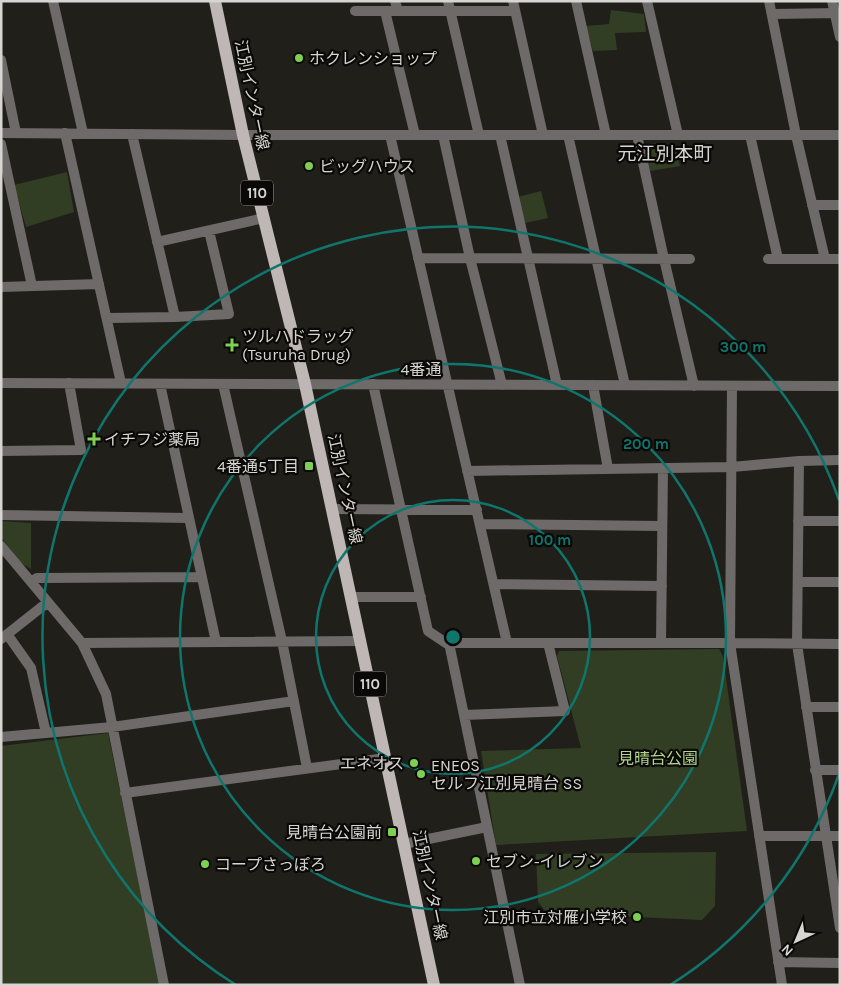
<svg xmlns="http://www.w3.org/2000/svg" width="841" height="986" font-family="Karla,'Noto Sans JP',sans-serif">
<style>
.green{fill:#313e23}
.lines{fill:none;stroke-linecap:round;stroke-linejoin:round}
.minor{stroke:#6e6a69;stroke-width:10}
.major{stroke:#bfb7b5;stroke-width:12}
.ring{fill:none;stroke:#0f766e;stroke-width:2.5}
.poi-dot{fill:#7fd052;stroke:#0a0907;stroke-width:2}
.labels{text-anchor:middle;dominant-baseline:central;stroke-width:4.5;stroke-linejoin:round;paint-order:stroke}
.shield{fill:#0a0907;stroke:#9a9894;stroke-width:1}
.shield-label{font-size:15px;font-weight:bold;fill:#d7d5d1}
.poi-label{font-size:16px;fill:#d7d5d1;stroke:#0a0907;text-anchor:start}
.street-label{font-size:16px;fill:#d7d5d1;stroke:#0a0907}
.park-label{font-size:16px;fill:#b1d48c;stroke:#0a0907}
.quarter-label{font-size:19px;fill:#d7d5d1;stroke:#0a0907}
.centre{fill:#0f766e;stroke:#0a0907;stroke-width:2.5}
.ring-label{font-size:15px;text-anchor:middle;font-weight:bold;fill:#0f766e;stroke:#0a0907;stroke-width:4.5;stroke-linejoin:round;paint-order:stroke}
</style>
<rect width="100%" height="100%" fill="#211f19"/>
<path class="green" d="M611,10l33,4 2,18 -31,1 2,17 -24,1 -7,-25 23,-2z
M650,143l24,1 6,22 -30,5 -6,-22z
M67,172l7,40 -48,15 -12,-42z
M541,191l7,27 -23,5 -7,-26z
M1,521l30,2v46l-10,-6 -20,-26z
M719,649l4,7 24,175 -251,14 -15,-94 100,-3 -24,-92 2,-5z
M108,733l52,252h-159v-239z
M716,852l-1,54 -13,14 -155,-7 -9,-11 -2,-48z"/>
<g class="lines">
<path class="minor" d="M53,1l30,132
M395,1l3,10
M448,1l31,134
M513,1l30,134
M576,1l30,134
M647,1l31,134
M769,1l27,134 29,124
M832,1l8,36
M355,11h160
M385,11l30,124
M772,14l68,-1
M1,60l15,73
M1,133l242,2h597
M65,133l56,250
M132,134l43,183
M390,135l117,508
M443,135l27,123 32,127
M500,135l57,250
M568,135l57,250
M637,135l27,124 30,127
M750,135l28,124
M1,144l31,142
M812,205h28
M157,242l107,-24
M418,258l272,1
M768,259h72
M1,287l98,-3
M107,318l68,-1 54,-3 -20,-83
M1,383l839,3
M160,384l56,258
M223,384l59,257 25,127
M373,384l55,247 18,12h284l110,1
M593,385l15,84
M732,386l-2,257 52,342
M1,451l80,-1 -12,-67
M799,461l-2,183 43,284
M467,471l265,-4 67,-6 41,-1
M332,509l145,1
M1,515l188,3
M798,521h42
M480,524l182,2
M1,546l81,97 24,51 58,291
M31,582l6,-4 165,-1
M798,582h42
M494,584l168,2
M351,597h70
M7,634l24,34 15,65
M1,639l47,-37
M82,643l279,-2
M449,643l71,342
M661,643l2,-175
M806,707h34
M464,715l101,-4 -17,-68
M1,737l111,-10 182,-26
M815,770h25
M125,793l261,-35
M759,836h81
M404,844l83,-17
M778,962l62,1"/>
<path class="major" d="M215,1l28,134 62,249 129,601"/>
</g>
<g class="ring">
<circle cx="453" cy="637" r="137"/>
<circle cx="453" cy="637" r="273"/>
<path d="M839 774A410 410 0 0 1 670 985M236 985A410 410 0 1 1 839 500"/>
</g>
<g class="poi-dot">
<circle cx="299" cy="58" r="5"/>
<circle cx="309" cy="166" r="5"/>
<path d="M229.5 337.5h5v5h5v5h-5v5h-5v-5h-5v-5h5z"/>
<path d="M91.5 431.5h5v5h5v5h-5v5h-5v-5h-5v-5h5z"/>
<rect x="304" y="461" width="10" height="10" rx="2.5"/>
<circle cx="414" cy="763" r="5"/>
<circle cx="421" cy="774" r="5"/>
<rect x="387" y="827" width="10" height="10" rx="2.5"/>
<circle cx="476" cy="861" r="5"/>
<circle cx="205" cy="864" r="5"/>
<circle cx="637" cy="917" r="5"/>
</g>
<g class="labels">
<g class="shield">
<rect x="241" y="180.5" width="32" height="25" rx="4"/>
<rect x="354" y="671.5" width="32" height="25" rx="4"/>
</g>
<g class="shield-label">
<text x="257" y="193">110</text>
<text x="370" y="684">110</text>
</g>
<g class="poi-label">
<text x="309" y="58">ホクレンショップ</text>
<text x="319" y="166">ビッグハウス</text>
<text x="242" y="336">ツルハドラッグ<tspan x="242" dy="18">(Tsuruha Drug)</tspan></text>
<text x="104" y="439">イチフジ薬局</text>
<text x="299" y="466" text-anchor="end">4番通5丁目</text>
<text x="404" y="763" text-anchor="end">エネオス</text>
<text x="431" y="765">ENEOS<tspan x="431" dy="18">セルフ江別見晴台 SS</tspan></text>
<text x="382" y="832" text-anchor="end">見晴台公園前</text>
<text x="486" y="861">セブン-イレブン</text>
<text x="215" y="864">コープさっぽろ</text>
<text x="627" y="917" text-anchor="end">江別市立対雁小学校</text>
</g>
<g class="street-label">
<text transform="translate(252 95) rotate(78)">江別インター線</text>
<text x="421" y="369">4番通</text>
<text transform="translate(345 489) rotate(78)">江別インター線</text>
<text transform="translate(430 885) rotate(78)">江別インター線</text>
</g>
<g class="park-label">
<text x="658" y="758">見晴台公園</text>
</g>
<g class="quarter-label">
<text x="665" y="154">元江別本町</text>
</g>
</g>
<circle cx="453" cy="637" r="8" class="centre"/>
<g class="ring-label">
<text x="743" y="352">300 m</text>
<text x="646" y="449">200 m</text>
<text x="550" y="545">100 m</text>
</g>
<rect width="841" height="986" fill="none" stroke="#d7d5d1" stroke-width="5"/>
<g transform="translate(796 941) rotate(224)" stroke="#0a0907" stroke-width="4" paint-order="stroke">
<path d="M0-4L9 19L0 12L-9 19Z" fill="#d7d5d1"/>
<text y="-8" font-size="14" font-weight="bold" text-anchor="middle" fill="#d7d5d1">N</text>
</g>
</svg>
